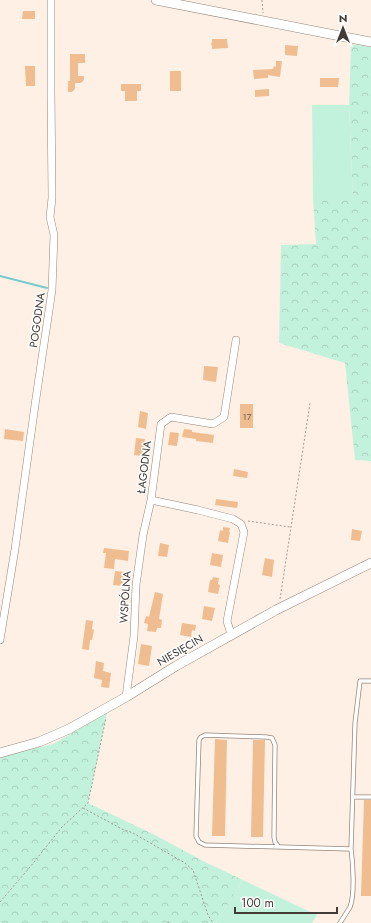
<svg xmlns="http://www.w3.org/2000/svg" width="371" height="923" font-family="Jost,sans-serif">
<style>
.green{fill:#c3f2dc}
.forest{fill:url(#forest-crowns)}
.lines{fill:none;stroke-linecap:round;stroke-linejoin:round}
.stream{stroke:#76cbcb;stroke-width:2}
.building{fill:#f0bd91}
.lane-casing{stroke:#95867a;stroke-width:5}
.street-casing{stroke:#95867a;stroke-width:8}
.secondary-casing{stroke:#95867a;stroke-width:10}
.path{stroke:#a39991;stroke-width:1;stroke-dasharray:2 2;stroke-linecap:butt}
.lane{stroke:#fff;stroke-width:3.5}
.street{stroke:#fff;stroke-width:7}
.secondary{stroke:#fff;stroke-width:9}
.labels{text-anchor:middle;dominant-baseline:central;stroke-width:3;stroke-linejoin:round;paint-order:stroke}
.number-label{font-size:9px;fill:#6e5c4d}
.street-label{font-size:11px;fill:#423b36;stroke:#fff}
</style>
<defs>
<pattern id="forest-crowns" width="20" height="18" patternUnits="userSpaceOnUse"><rect width="20" height="18" fill="#c3f2dc"/><path d="M2 6a3 3 0 1 1 6 0M12 15a3 3 0 1 1 6 0" fill="none" stroke="#a9d0bd"/></pattern>
</defs>
<rect width="100%" height="100%" fill="#fef0e5"/>
<path class="green" d="M312,105h37l4,95h-40z
M243,880l74,35 -5,8h-96z"/>
<path class="forest" d="M351,44l20,3v414l-16,-1 -10,-97 -66,-20 2,-98 35,-1 -3,-44h40l-4,-95z
M107,713l-19,90 67,32 50,27 38,18 -27,43h-216v-166l53,-13z"/>
<g class="lines">
<path class="stream" d="M0,276l47,12"/>
</g>
<path class="building" d="M23,11h12v8h-13z
M212,39h15l1,9 -16,1v-3l-1,-2 1,-2z
M285,45l13,1 -1,10 -12,-1z
M70,54h15v9h-7v13h6v4l-3,3h-6v6l-3,3h-4v-11h2z
M276,61h6l-2,16 -12,-2v3l-14,1 -1,-9 20,-1 1,-3 2,1z
M25,66h10v20h-9z
M170,71h11v20h-11z
M320,78h19l-1,9h-18z
M121,84h20v7h-4v10h-12v-10h-4z
M269,89v7l-14,1v-7z
M204,366l14,1 -2,15 -13,-2z
M240,404h13v24h-13z
M140,411l8,2 -2,16 -8,-2z
M5,429l19,3 -1,9 -19,-2z
M184,429l8,1v2l22,3 -1,8 -17,-2v-2l-14,-2z
M170,432l9,1 -2,13 -9,-1z
M136,438l9,1 -3,17 -8,-1z
M234,469l14,3 -1,6 -14,-2z
M216,499l22,3 -1,6 -22,-3z
M223,527l7,1 -1,4h1l-2,11 -10,-2 2,-11 3,1z
M352,529l10,2 -2,10 -9,-1z
M160,543l9,2 -2,12 -9,-1z
M104,548l25,3 -1,10 -13,-2 -1,10 -10,-1 2,-15h-3z
M212,553l11,2 -2,12 -11,-2z
M265,558l9,2 -2,17 -10,-2z
M115,571l9,1 -1,14 -10,-1z
M213,577l6,1 -1,6 2,1 -2,9 -10,-2 2,-12h2z
M155,592l8,2 -4,25 3,1 -1,8h-4l-1,4 -9,-1 1,-7 -4,-1 2,-7 3,1z
M204,606l11,2 -3,13 -10,-2z
M86,620l7,1 -1,8 2,1 -2,10h-2l-1,10 -7,-1z
M182,623l14,2 -1,6 -3,-1 -1,7 -11,-2z
M141,644l11,2 -3,20 -11,-2z
M96,661l8,2 -1,8 8,2 -2,15 -8,-1 1,-7 -8,-2z
M215,739l12,1 -2,96h-13z
M253,740h12l-2,97h-12z
M364,800h7v96h-10z"/>
<g class="lines">
<defs>
<path id="lane" d="M353,797h18
M279,847l-4,-5 -1,-5 1,-92 -3,-7 -6,-1 -61,-2 -4,2 -2,3 -3,96 3,6 6,3 146,4
M340,923c3,-5 7,-11 10,-16 5,-12 3,-44 1,-58l4,-126 5,-42h11"/>
<path id="street" d="M151,500l47,10 35,9 8,5 3,8 -17,89 4,13
M0,640l15,-91 20,-144 17,-115 2,-55 -4,-18 2,-19 -1,-107v-91
M126,697l8,-61 2,-51 7,-50 8,-35 10,-76 10,-7 42,7 11,-7 12,-77"/>
<path id="secondary" d="M156,0l215,42
M0,753l39,-11 30,-13 57,-32 50,-31 100,-56 95,-47"/>
</defs>
<use href="#lane" class="lane-casing"/>
<use href="#street" class="street-casing"/>
<use href="#secondary" class="secondary-casing"/>
<path class="path" d="M262,0l1,13
M248,521l42,6
M280,599l30,-196
M83,808l39,21 11,4 52,30 8,7 15,45 5,8
M0,902l30,-35 32,-40 26,-24 18,-85
M168,923l2,-3"/>
<use href="#lane" class="lane"/>
<use href="#street" class="street"/>
<use href="#secondary" class="secondary"/>
</g>
<g class="labels">
<g class="number-label">
<text x="247" y="416">17</text>
</g>
<g class="street-label">
<text transform="translate(37 320) rotate(-82)">POGODNA</text>
<text transform="translate(144 467) rotate(-83)">ŁAGODNA</text>
<text transform="translate(125 597) rotate(-86)">WSPÓLNA</text>
<text transform="translate(180 650) rotate(-30)">NIESIĘCIN</text>
</g>
</g>
<g transform="translate(343 28)" stroke="#ffffff" stroke-width="3" paint-order="stroke">
<path d="M0-3L7 15L0 10L-7 15Z" fill="#423b36"/>
<text y="-6" font-size="11" font-weight="bold" text-anchor="middle" fill="#423b36">N</text>
</g>
<path d="M235 907v6h102v-6" fill="none" stroke="#423b36" stroke-width="2"/>
<text x="241" y="907" font-size="12" fill="#423b36" stroke="#ffffff" stroke-width="3" paint-order="stroke">100 m</text>
</svg>
